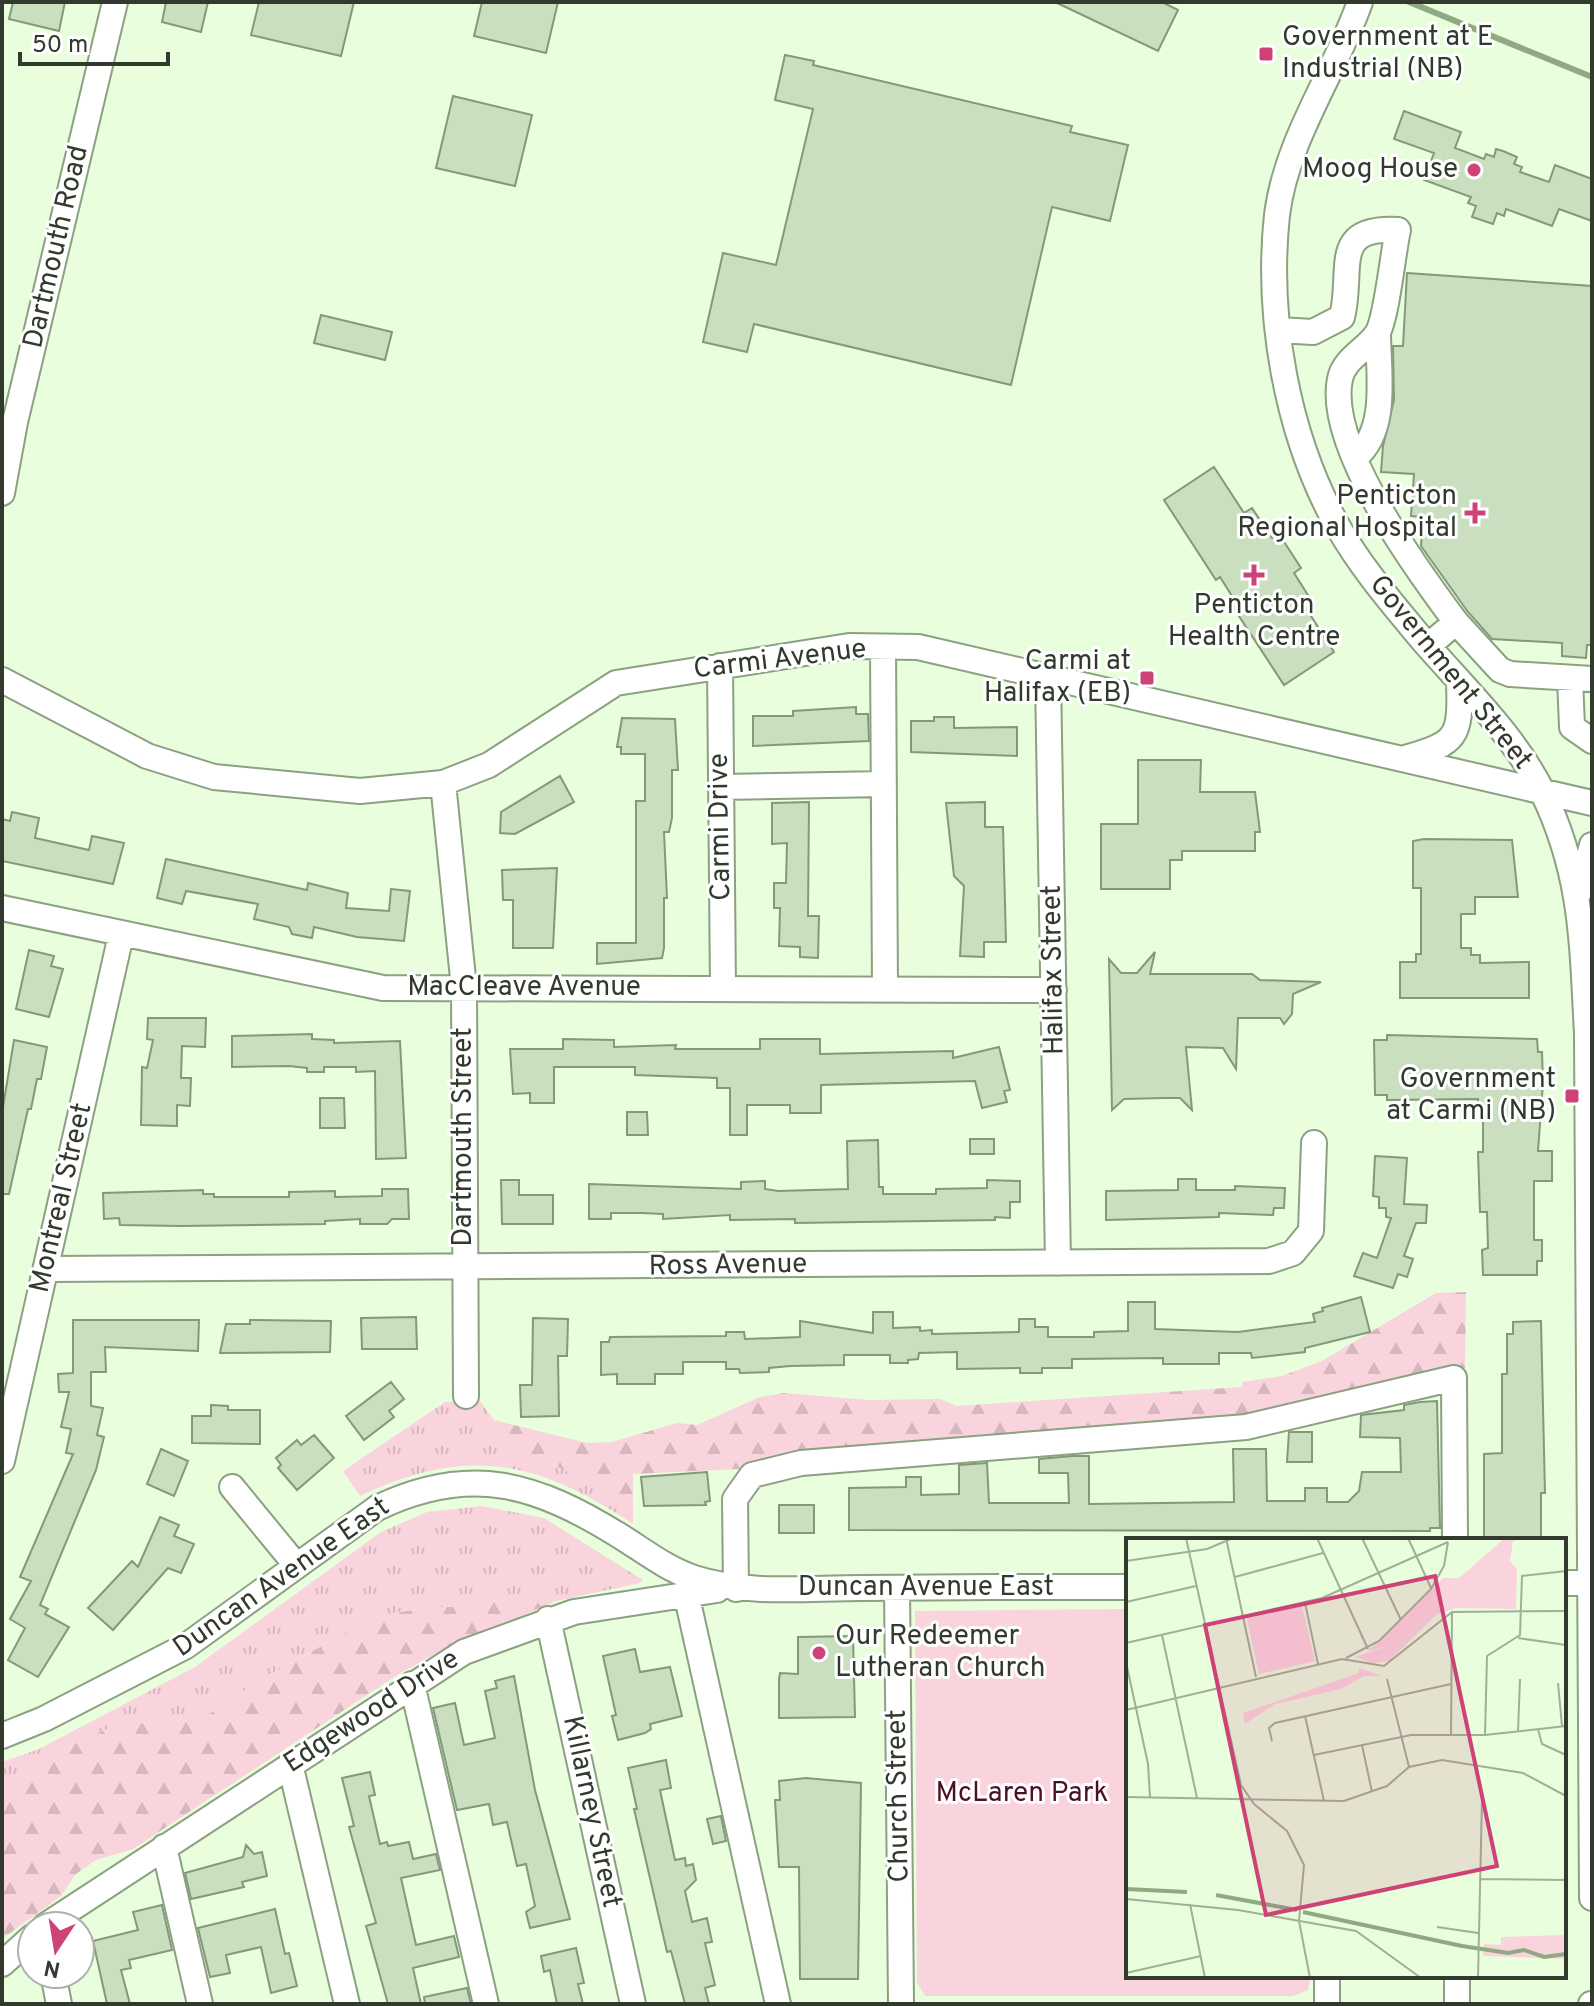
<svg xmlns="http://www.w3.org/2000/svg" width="1594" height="2006" font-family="Overpass,sans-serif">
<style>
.grass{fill:url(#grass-tufts)}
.forest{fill:url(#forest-firs)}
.green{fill:#fad4dd}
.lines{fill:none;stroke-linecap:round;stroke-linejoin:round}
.stream{stroke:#8fa982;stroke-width:6}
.building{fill:#cadfc0;stroke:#84987a;stroke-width:2}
.minor-casing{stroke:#8ca082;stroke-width:28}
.minor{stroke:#fff;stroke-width:24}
.poi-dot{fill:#ce4377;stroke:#fff;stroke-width:3}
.labels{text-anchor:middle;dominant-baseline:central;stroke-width:6;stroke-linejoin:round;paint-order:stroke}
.poi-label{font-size:28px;fill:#313a2d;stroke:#fff;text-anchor:end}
.street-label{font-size:28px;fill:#313a2d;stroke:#fff}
.park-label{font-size:28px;fill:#4b0f27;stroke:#fff}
.inset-river{fill:none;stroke:#8fa982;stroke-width:4}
.inset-road{fill:none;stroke:#9fb097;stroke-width:2}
.view{fill:#ce4377;fill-opacity:0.15;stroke:#ce4377;stroke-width:4}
.inset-edge{fill:none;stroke:#313a2d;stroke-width:4}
</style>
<defs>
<pattern id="grass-tufts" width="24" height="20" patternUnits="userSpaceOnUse" patternTransform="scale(2)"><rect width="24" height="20" fill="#fad4dd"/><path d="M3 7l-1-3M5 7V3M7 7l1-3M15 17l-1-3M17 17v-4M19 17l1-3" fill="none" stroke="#d7b7be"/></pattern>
<pattern id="forest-firs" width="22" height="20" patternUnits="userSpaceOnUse" patternTransform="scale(2)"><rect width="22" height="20" fill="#fad4dd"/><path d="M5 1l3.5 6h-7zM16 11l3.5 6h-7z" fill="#d7b7be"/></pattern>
</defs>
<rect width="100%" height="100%" fill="#e8fedd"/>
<path class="grass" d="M480,1401l32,44 121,58v21c-96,-64 -166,-79 -273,-28l-17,-25 102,-69z
M482,1506l62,12 99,62 -3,3 -84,18 -35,-7 -47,13h-43l-55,9 -116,64 -49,33 -36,8 -56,3 -72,32 -22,27 -23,14v-35l37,-13 156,-82 186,-135 46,-20z"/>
<path class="forest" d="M1466,1292l-1,76 -220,52 -436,33 -69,16 -107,5v29l-121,-58 -18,-25 93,23 25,-1 65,-19 20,2 63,-28 24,-4 84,7 73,-1 15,7 286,-19v-5l40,-6 40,-15 114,-68z
M521,1594l35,7 -116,50 -41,23 -266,175 -37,11 -20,14 -15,22 -59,43v-142l23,-14 22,-27 72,-32 56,-3 36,-8 49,-33 116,-64 55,-9h43z"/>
<path class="green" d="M1128,1609v367h183l-3,14 -15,6h-368l-8,-13 -2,-372z"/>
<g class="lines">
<path class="stream" d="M1409,2l183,75"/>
</g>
<path class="building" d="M13,2h52l-6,29 -50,-12z
M166,2h42l-7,30 -39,-10z
M259,2h95l-13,54 -90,-21z
M482,2h76l-12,51 -72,-17z
M1055,2h107l16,8 -20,41z
M785,55l29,6 -1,4 259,61 -2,6 58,13 -18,76 -58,-14 -41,178 -257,-61 -7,28 -44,-10 20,-89 53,12 37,-156 -38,-9z
M453,96l79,19 -17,71 -79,-18z
M1404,111l57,21 -6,16 29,11 2,-5 8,3 2,-8 7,2 14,6 -3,7 8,3 -2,5 29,10 6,-17 37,14v42l-33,-12 -7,17 -46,-17 -2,7 -7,-3 -4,11 -21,-7 4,-11 -8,-3 3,-6 -47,-17 10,-27 -40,-14z
M1407,273l185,13v359h-5l-1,13 -24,-2v-13l-70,-4 -24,-27 -47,-66 2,-29 -12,-1 3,-42 -33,-2 2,-26 11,-46 -1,-54h10z
M321,315l71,17 -7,28 -71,-17z
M1214,467l30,46 8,-5 20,30 7,-4 22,34 -7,5 19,30 -7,5 28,44 -50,33 -51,-78 4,-3 -17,-27 -4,3 -52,-80z
M856,707v7h12l1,27 -116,5v-30h40v-5z
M934,717h20v11l63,-1v29l-106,-4v-31h23z
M622,718l53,1 3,51h-6v48l-3,14h-5l3,66h-3v50l-2,10 -65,6v-21h39v-142h9v-47h-24v-7h-4z
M1138,760h63l-1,32h55l5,40h-5v19h-73v9h-12v29h-69v-65h37z
M560,776l14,26 -59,32 -15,-1 1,-21z
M809,802l-1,114h11l-1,42 -18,-1v-10l-21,-1 1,-38h-6v-25h12l1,-40 -15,1v-41z
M985,802v25h18l3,115h-22v15l-24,-1 4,-70 -10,-10 -8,-73z
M12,812l27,6 -4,20 54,12 3,-14 32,7 -11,41 -111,-23v-42l8,2z
M1424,839l88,1 6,57h-43v17h-14v34h10v7h9v8l49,-1v36h-129v-36h16v-8h5v-66h-8v-47z
M166,859l141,31 1,-7 40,10 -2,15 43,3 2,-22 19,2 -6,50 -47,-4 -43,-10 -2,11 -20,-4 -3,-7 -35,-8 4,-15 -72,-13 -4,13 -25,-6z
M557,868l-4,80h-40v-48h-10l-1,-30z
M29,950l25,6 -3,10 12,3 -14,48 -33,-8z
M1155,952l-5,22h102l8,6 61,2 -28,12 -1,20 -8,10 -4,-6h-42l-2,51 -13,-21 -37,-1 6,63 -12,-12h-16l-40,1 -12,11 -3,-151 12,14h16z
M148,1018h58l-1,29 -23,-1 -1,32h10l-1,28 -13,-1v21l-36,-1 1,-58 5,1 6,-28 -6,-1z
M312,1034v5l22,1v3l66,-2 6,117 -30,1 -1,-88 -19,1v-5h-32v5h-17v-4l-18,-2 -57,1v-31z
M1387,1035l150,4 1,13h4l1,31 -5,68h14v30h-18v59h8v21h-5v14h-54l-1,-25 6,-2 -1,-36h-7l-2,-60h5v-40h-5v-13l-91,1v-5h-12l-1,-55h13z
M563,1039l51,1v7l62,-2 -1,4h85v-10h60v15l133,-3v7l46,-11 11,43 -6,1 3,11 -25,6 -7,-27 -154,4v28h-31v-8h-43v30h-17v-47h-13v-10l-82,-3v-8h-81v36h-24v-10l-17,1 -3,-45h53z
M14,1040l33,7 -6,32h-4l-6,30h-3l-19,85h-7v-81z
M320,1098h24l1,30h-25z
M627,1112h20l1,23h-21z
M970,1139h24v15h-24z
M878,1140l1,47h4v7h53v-5l51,-1v-8l33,1v21h-10v16l-15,-1v3l-200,3v-4l-65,1v-5l-67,4v-5l-21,-1h-31v6h-22v-35l152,5v-7l24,-1v8l13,2 70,-2 -1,-48z
M1375,1156l32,2 -3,46 23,1 -1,18h-10l-12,33 9,3 -6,18 -9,-3 -5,14 -39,-12 9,-23 14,5 14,-40 -5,-1v-9h-7v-11l-6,-1z
M1178,1179h18v11h39v-4l50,2 -1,20h-10l-1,7 -54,-2v4l-113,3v-29l72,-1z
M501,1180h18v15h34v29h-51z
M382,1189h26l1,30h-17l-5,5h-27v-5l-35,2v3l-145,2 -60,-1 -1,-7 -15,1 -1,-26 100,-3v4h11v3h75v-5l46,-1v6l47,-1z
M1361,1297l9,35 -65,16v4l-53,6 -1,-5h-32v11h-56v-6l-91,1v9h-30v5h-22v-5l-63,1v-17l-38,1 -1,6 -10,1v3h-18v-8h-46v10l-54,1 -21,2v4l-29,1 -1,-4h-13v-7h-43v12h-28v10h-38v-10l-16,1v-33h8l1,-5 116,-1v-4h18l1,7 55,-2v-16l73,12v-21h20v16l27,-1v4l12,-1v4l87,-2v-13h16v8h13v10h46v-5l34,-1v-29h27v27l83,3 77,-10 -2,-8 10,-3 -1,-3z
M416,1317l1,32h-55l-1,-31z
M533,1318l35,1 -1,37h-9l1,60 -38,1 -1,-32h12z
M73,1320h126l-1,31 -93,-4 1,25h-15v34l12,2 -6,27 7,2 -8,33 -56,135 8,4 -3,5 24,13 -31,50 -30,-17 17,-32 -15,-9 21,-38 -11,-4 53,-123 -7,-1 5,-24 -10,-2 8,-35h-10l-1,-18 15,-1z
M250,1320l81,1 -1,31 -110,1 6,-29h24z
M1541,1321l4,172h-4v45l-57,-1v-83l18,-1v-79h5v-40h6v-12z
M391,1382l13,17 -15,12 5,6 -30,23 -18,-24z
M1437,1401l3,127h-10v3l-581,-1v-42l57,-1v-10h15v18l38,-1v-29l28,-2 2,40h80l-1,-30h-29v-14l33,-3h17v48l145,-2 -1,-53h33l1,52h38v-13h22v14h21l11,-11 3,-19h39l-1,-34 -40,-1 1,-22 43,-5v-5l16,-3z
M211,1405l17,1v4h32v34l-68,-1v-27h19z
M1289,1432h23v30h-25z
M314,1435l20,23 -37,32 -19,-22 3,-3 -5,-7 21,-18 4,5z
M161,1449l27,12 -14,35 -27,-12z
M707,1472l3,29 -5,1 1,3 -62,1 -3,-29z
M779,1505h35v28h-35z
M160,1517l19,8 -5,11 20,8 -13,29 -13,-5 -55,62 -25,-22 44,-47 6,6z
M853,1636l2,81 -76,1v-39l1,-6 18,1v-37z
M635,1649l5,23 30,-5 12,49 -32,8 1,5 -6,4 -27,7 -6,-24 4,-1 -13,-59z
M514,1676l21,114 35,129 -40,9 -4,-16 9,-6 -9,-42 -9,2 -10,-44 -14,3 -4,-21 -32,6 -24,-102 22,-5 9,42 31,-7 -10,-47 12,-3 -2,-7z
M666,1760l5,28 -11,2 15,70 10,-2 1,8 7,-2 3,16 -11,11 7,31 15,-4 5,24 -7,1 10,42 -10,3 4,16h-24l-14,-53 -4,1 -33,-143h3l-9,-41z
M370,1772l5,23 -6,1 11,48 7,-2 1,4 21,-4 4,17 23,-5 4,16 -39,8 15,67 38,-9 5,21 -46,11 8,36h-33l-22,-78 10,-3 -27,-96 5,-1 -12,-48z
M806,1778l55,5 -3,196h-58l-1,-112h-20l-4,-67h5l-1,-19z
M721,1816l5,25 -13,3 -6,-25z
M246,1845l8,9 8,-2 5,24 -25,6 2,5 -53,12 -6,-26 58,-16z
M162,1905l10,45 -43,10 2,8 -10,2 9,34h-23l-14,-63 45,-11 -5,-18z
M275,1909l10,45 4,-1 8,33 -26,7 -10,-46 -35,8 4,18 -20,4 -12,-49z
M576,1948l8,35 -6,1 5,20h-26l-7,-34 -6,2 -3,-16z
M467,1988l4,16h-46l-1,-7z"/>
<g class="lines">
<defs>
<path id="minor" d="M1360,2c-25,71 -74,138 -83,213 -11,103 10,220 60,310 23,41 53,76 83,112 42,49 94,97 123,156 40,83 39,151 44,241l5,864
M1279,330l34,2 29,-15c12,-47 -13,-91 56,-87 -5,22 -11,85 -20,102 -10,17 -34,26 -38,47 -14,67 77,191 116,243
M1356,457c33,-28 22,-86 22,-125
M2,493l13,-71 100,-420
M1428,646l28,-24 44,48 10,4 82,5
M883,647l2,342
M720,666l3,323
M1048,677l10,586
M1570,678l2,49 20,14
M2,680l145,76 67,21 146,14 83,-8 46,-18 127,-82 233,-37 69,1 674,156
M1405,758c52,-15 56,-20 54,-76
M443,783l21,205 2,408
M721,787l163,-3
M1579,892l13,-47
M2,908l381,80 671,2
M46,1269l1223,-8 24,-8 18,-22 3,-88
M2,1461l119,-526
M232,1487l64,78
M1564,1583h28
M897,1588l4,416
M736,1589l-1,-90 17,-24 49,-12 445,-36 208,-49 1,162
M686,1593l92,411
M548,1619l85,385
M412,1684l74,320
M2,1736l42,-17 142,-73 191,-138c94,-45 159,-24 243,28 24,15 47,33 74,42 53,17 112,10 168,10 89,-1 177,-1 266,-1
M290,1764l57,240
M164,1847l36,157
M45,1926l419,-274 110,-40 143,-22
M2,1964l30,-27
M53,1974l6,30
M1327,1976v28
M1457,1976v28
M1591,2004h1"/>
</defs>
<use href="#minor" class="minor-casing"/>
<use href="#minor" class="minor"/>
</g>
<g class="poi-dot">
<rect x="1258" y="46" width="16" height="16" rx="4"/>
<circle cx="1474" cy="170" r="8"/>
<path d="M1471 501h8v8h8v8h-8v8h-8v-8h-8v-8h8z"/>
<path d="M1250 563h8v8h8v8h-8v8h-8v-8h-8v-8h8z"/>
<rect x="1139" y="670" width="16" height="16" rx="4"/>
<rect x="1564" y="1088" width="16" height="16" rx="4"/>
<circle cx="819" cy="1653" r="8"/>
</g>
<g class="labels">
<g class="poi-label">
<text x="1282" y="38" text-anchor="start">Government at E<tspan x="1282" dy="32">Industrial (NB)</tspan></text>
<text x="1458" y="170">Moog House</text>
<text x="1457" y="497">Penticton<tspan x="1457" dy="32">Regional Hospital</tspan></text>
<text x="1254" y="606" text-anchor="middle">Penticton<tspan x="1254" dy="32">Health Centre</tspan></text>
<text x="1131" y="662">Carmi at<tspan x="1131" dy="32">Halifax (EB)</tspan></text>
<text x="1556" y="1080">Government<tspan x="1556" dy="32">at Carmi (NB)</tspan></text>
<text x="835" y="1637" text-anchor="start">Our Redeemer<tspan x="835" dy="32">Lutheran Church</tspan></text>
</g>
<g class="street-label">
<text transform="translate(57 247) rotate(-77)">Dartmouth Road</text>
<text transform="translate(780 660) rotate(-7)">Carmi Avenue</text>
<text transform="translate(1450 673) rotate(51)">Government Street</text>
<text transform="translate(721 827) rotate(-91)">Carmi Drive</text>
<text transform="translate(1054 970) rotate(-91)">Halifax Street</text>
<text x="524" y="988">MacCleave Avenue</text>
<text transform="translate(464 1137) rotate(-90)">Dartmouth Street</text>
<text transform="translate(62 1198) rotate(-77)">Montreal Street</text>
<text transform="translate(728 1266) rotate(-1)">Ross Avenue</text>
<text transform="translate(282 1578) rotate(-35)">Duncan Avenue East</text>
<text x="926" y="1588">Duncan Avenue East</text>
<text transform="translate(372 1712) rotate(-33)">Edgewood Drive</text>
<text transform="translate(899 1796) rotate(-91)">Church Street</text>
<text transform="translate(591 1812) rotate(78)">Killarney Street</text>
</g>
<g class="park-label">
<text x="1022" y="1794">McLaren Park</text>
</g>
</g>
<g transform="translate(1126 1538)">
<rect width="440" height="440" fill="#e8fedd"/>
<path d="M345,49l7,2 -22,19 -19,6 -48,47 -17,2 -17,-6 30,-10z" fill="#fad4dd"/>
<path d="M379,0h19l-11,3 -3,20 7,8 -1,40 -60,-1 21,-19 -6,-2 -78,57 -26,8 76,-74h16zM233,130l23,8h-18l-23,13 -66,15 -30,20 -2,-11 116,-40zM440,397v24l-83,-3 1,-12 17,1v-8z" fill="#fad4dd"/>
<path d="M176,68l13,55 -56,13 -12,-55z" fill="#fad4dd"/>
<path class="inset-river" d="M0,351l61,3M90,357l81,15M177,374l159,34 46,7 16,-3 20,7 22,-3"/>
<path class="inset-road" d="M60,0l55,247 13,19 33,27 17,34 -5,56 11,57M100,0l30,139M191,0l51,111M236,0l39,82M282,0l23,50M0,23l81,-12 26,-11M109,39l88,-24M0,64l70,-16M179,65l13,61M36,97l35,163M392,100l48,7M0,105l196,-45 126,-56M220,120l33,-17 52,-52 13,-23 4,-24M0,124l22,102 2,33M261,141l22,88M432,145l4,43M0,172l216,-51 42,7 68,-54 114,-1M179,178l19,85M412,191l4,15 24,11M392,194l2,-53M325,197l1,-123M359,197l2,-79 33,-21 2,-59 44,-5M146,203l-3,-13 6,-5 176,-39M236,207l10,47M188,217l97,-20h74l81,-9M350,230l6,31 -4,179M0,259l218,4 43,-15 22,-19 33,-7 81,13 43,23M354,341l86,1M0,361l112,11 118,21 65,47M64,366l15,74M311,389l41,6M0,435l75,-17"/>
<path class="view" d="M309,38l62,290 -231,49 -61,-290z"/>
<rect width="440" height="440" class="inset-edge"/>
</g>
<rect width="1594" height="2006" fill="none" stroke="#313a2d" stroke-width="8"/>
<g transform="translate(56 1950) rotate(192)"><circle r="38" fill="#ffffff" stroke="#adb0ab" stroke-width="2"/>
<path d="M0-6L14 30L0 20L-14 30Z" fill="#ce4377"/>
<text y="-12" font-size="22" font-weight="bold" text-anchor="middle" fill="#313a2d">N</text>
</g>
<path d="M20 52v12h148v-12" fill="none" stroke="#313a2d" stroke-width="4"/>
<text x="32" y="52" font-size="24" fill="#313a2d" stroke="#ffffff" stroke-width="6" paint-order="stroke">50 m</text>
</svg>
